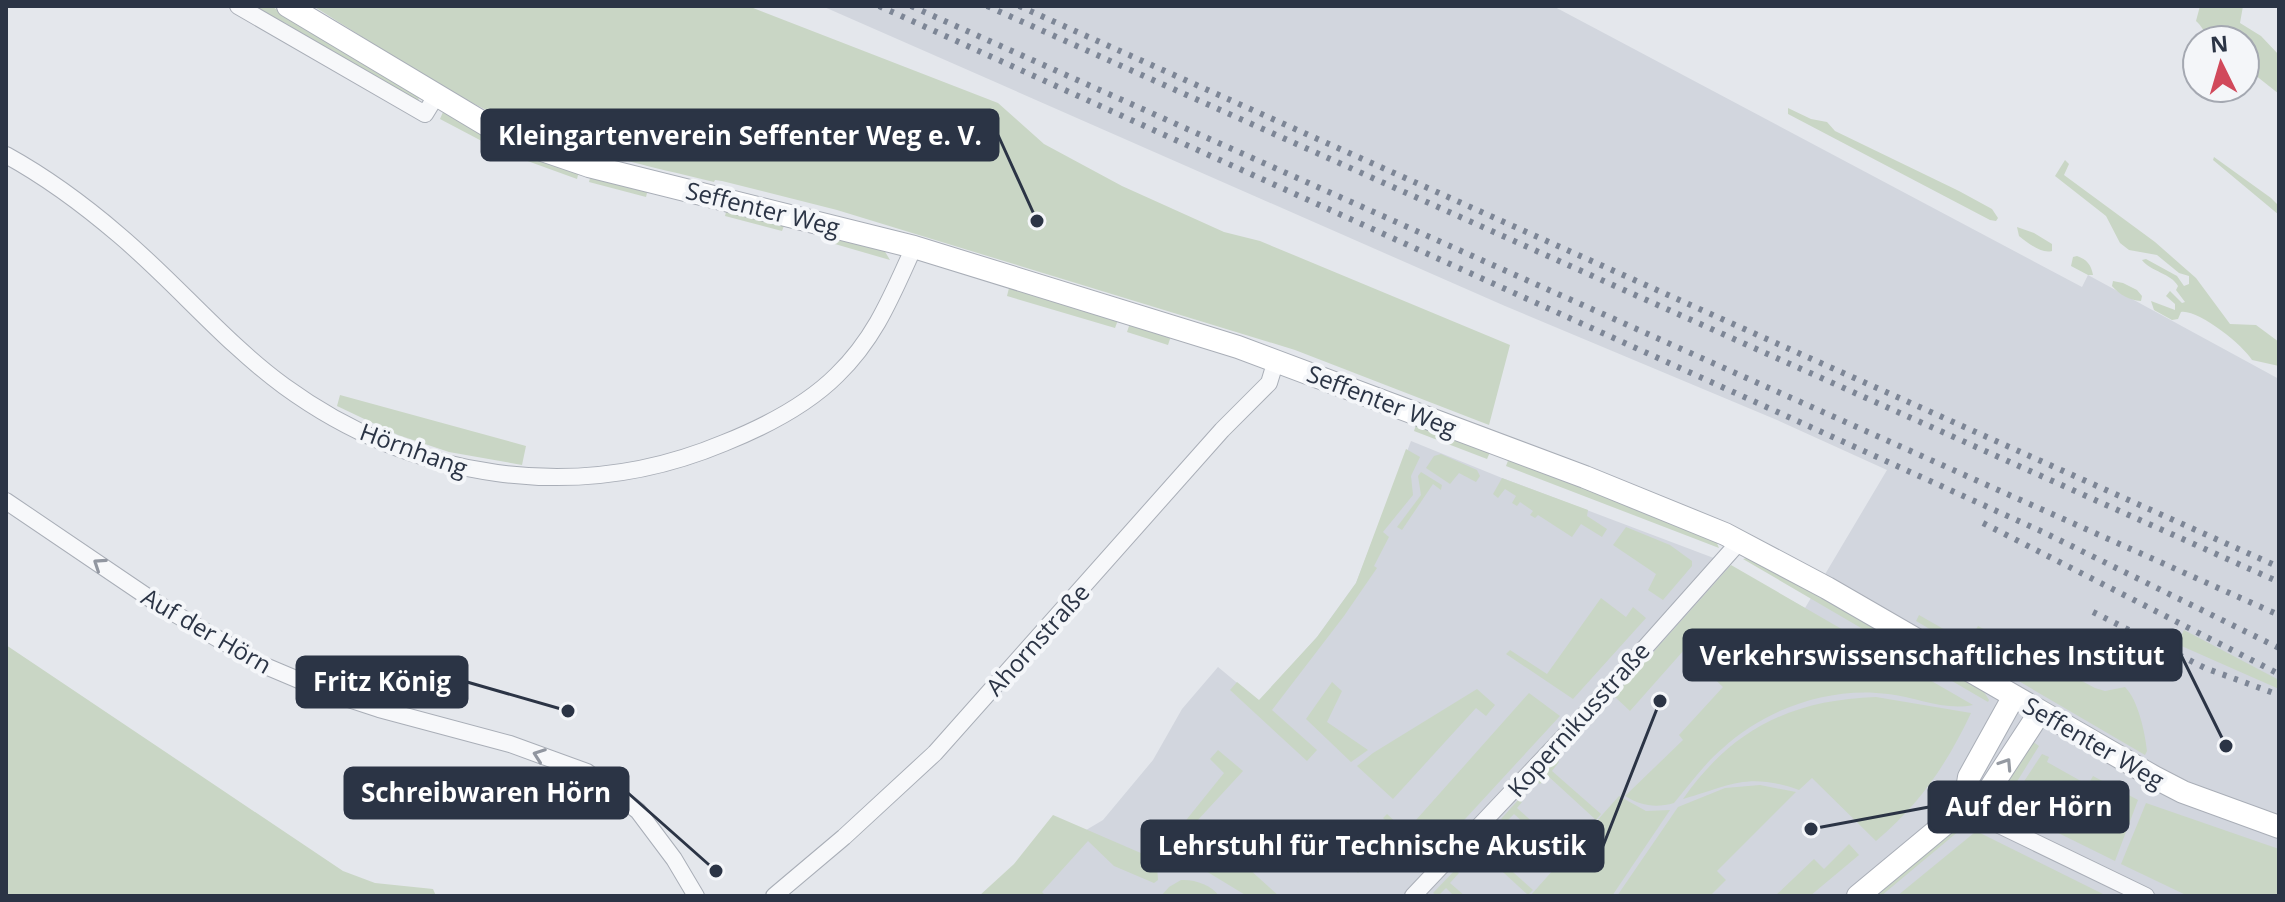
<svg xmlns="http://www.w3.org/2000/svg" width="2285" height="902" font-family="'Open Sans',sans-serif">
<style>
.built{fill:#d2d6de}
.green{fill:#c9d6c5}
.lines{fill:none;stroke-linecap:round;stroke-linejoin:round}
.street-casing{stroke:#a9aeb7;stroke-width:18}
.secondary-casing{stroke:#a9aeb7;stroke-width:24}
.street{stroke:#f7f8fa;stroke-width:16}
.secondary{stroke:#fff;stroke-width:22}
.rail{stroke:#7d8696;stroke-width:6;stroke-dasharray:4 8;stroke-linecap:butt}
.oneway{stroke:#9196a0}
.oneway2{stroke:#959aa2}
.labels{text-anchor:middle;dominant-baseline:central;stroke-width:8;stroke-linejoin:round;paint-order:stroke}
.street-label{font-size:24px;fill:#2b3445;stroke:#f4f6f9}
.leader{fill:none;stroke:#2b3445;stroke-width:3}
.callout-dot{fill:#2b3445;stroke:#f4f6f9;stroke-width:3}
.callout{fill:#2b3445;stroke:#2b3445;stroke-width:3}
.callout-label{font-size:26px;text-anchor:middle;font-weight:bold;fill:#fff}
</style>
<rect width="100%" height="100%" fill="#e4e7ec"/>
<path class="built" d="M822,6h731l529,281 6,-12 191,104v517h-1266l63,-60 27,-16 50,-60 29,-51 36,-42 41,34 58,-64 39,-54 55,-142 91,37 217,82 86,48 82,-138 -110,-50 -272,-114z"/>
<path class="green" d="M251,6h20l147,90 1,5 -5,2 -127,-79z
M313,6h435l250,97 46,41 78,42 102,46 36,9 250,104 -21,80 -194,-75 -458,-140 -115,-29 -7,-1 -1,2c-66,-16 -132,-30 -194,-56 -73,-32 -139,-78 -207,-120z
M2200,6h43l-3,17 21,13 18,19v39l-34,-27v-27c-10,0 -27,3 -35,-3 -6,-4 -8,-11 -14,-16z
M1788,108l23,11 16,3 8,9 124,60 33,18 6,9 -2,3 -6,-1 -202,-106z
M443,112l56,29 -4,7 -55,-29z
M525,151l54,20 -2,8 -55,-20z
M2214,157l57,41 8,8v9l-66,-55z
M2065,160l4,4 -5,11 91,67 41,36 34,46 26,1 23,17v24l-27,-6c-9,-15 -54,-51 -71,-48l-3,7 -6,1 -18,-10 -3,-9 24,9v-6l-9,-8 4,-5 12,12 3,-1 -9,-12 2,-4c-7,-13 -27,-14 -36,-26l4,-1 31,17 7,10 5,-2v-8l-10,-3 -22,-18 -28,-5 -9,-7 -14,-27 -51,-40z
M591,174l57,15 -2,8 -57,-15z
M727,208l58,15 -3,8 -57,-15z
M2017,227l17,6 18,11v7c-11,3 -24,-8 -33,-15z
M830,233l54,17 6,10 -62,-18z
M2077,256c10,4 14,8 16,19h-5l-17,-9 2,-9z
M2113,281l10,2 14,7 5,6 -1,5c-12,-1 -21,-6 -29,-15z
M1009,288l109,32 -3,8 -108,-32z
M1130,323l41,13 -3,9 -41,-13z
M340,395l186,51 -4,19 -73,-13 -51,-17 -61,-29z
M1417,422l74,28 -4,9 -73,-28z
M1406,449l14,8 -9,19 2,19 -30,37 6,5 -15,29 3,2 -33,48 -72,94 45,40 -10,11 -77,-71 7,-8 22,18 58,-63 39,-54z
M1441,454l36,16 3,6 -4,6 -17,-9 -9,11 -24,-16 8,-12z
M1509,458l207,83 3,7 -213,-82z
M1421,472l21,13 -1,5 -8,-6 -31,46 -5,-3 24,-32 -3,-19z
M1502,478l86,32 -1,6 20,13 -5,8 -21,-13 -9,13 -34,-22 -3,3 -5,-3 3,-4 -13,-9 -3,4 -5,-3 4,-7 -11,-7 -7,9 -5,-4z
M1626,527l44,18 22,16v5l-29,34 -15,-10 8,-16 -43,-29z
M1750,557l231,130 8,13 -1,2 -245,-143z
M1731,565l242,140c-29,6 -57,-8 -85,-11 -58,-8 -123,15 -165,54 -19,16 -33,36 -49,55 -18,5 -33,3 -49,-7l58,-56 -4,-5 44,-48 -39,-37 -54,61 -16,-15z
M1601,598l25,19 7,-10 13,11 -73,81 -67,-45 4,-4 37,24z
M1919,615l49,28 10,-17 117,62 10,3 20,-4c13,13 20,45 22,64l-2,4 -229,-134z
M2184,630l95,50v9l-102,-45z
M6,645l337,226 32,12 58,6 3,7h-430z
M1332,682l10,9 -15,31 41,28 -17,12 -45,-43z
M1477,689l18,16 -9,11 -10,-8 -83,91 -36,-33 16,-13z
M1529,693l31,23 -117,127 -27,-23z
M1876,697l95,16c-24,51 -52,92 -95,128l-64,-63 -13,12c-51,-18 -68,-5 -116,9 49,-70 108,-99 193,-102z
M2032,741l7,5 -26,42v16l-10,3v-19z
M1218,750l25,21 -46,50 10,10 -21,22c-9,-8 -11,-19 -8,-30l5,1 41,-51 -14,-14z
M2042,754l7,3 -2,5 41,23 5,-9 45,24 -23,61 -93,-46 -3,-26z
M1556,759l3,3 -7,9 49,43 -5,6 -48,-44 -8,8 -4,-4z
M1760,785l36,7 -79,79 9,9 -16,16h-93l61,-89 47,-19z
M1619,796l27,15 24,-1 -58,86h-82z
M1519,799l3,3 -5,6 49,44 -4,5 -48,-43 -9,9 -4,-4z
M2146,803l133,46v47h-91l-67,-32z
M1387,814l13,12 -42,47 -12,-11 3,-4 10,8 35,-38 -11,-10z
M1053,815l97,42 7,9 1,14 -4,3 -40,-17 -26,-25 -46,51 4,4h-67l35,-32z
M1966,825l-85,71h-8l84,-69z
M1489,832l4,4 -9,10 49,44 -5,5 -48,-44 -9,9 -4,-4z
M1978,832l129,64h-210l77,-63z
M1849,844l10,11 -49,41h-35l39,-37 10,10z
M1206,845l15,13 7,-8 51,46h-32l-56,-34z
M1455,870l4,3 -9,10 15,13h-11l-8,-8 -8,8 -5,-3z
M1181,880c13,-1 31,5 38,16h-58l8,-9z"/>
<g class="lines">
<defs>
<path id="street" d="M238,6l187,108 11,-18
M6,155c40,22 78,50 113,80 57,48 105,107 165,151 129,94 292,119 440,57 40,-16 82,-37 113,-68 39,-38 55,-80 77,-128
M6,501l152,103 105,61 64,27 52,17 131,35 77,28 51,39 36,48 22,37
M1964,808l182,88
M774,896l70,-59 91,-84 287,-323 47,-47 7,-23
M1413,896l180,-190 147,-165"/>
<path id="secondary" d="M288,6l222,133 79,27 325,81 324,100 347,130 140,57 102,54 327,189 29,15 96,35
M1964,808l5,-31 45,-81
M1858,896l106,-88 23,-15 53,-81"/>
</defs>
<use href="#street" class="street-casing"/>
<use href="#secondary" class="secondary-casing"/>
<use href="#street" class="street"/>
<use href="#secondary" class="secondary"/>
<path class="rail" d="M879,6l1164,526 236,116
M911,6l1368,609
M987,6l1292,576
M1019,6l1260,561
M1983,523l296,151
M2093,612l112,56 74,27"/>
</g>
<defs><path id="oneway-chevron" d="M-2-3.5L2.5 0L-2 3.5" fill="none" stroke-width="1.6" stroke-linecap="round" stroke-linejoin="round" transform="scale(2)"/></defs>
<g class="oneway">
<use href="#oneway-chevron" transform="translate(99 564) rotate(-146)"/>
<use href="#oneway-chevron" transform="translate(539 755) rotate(-160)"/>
</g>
<use class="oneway2" href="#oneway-chevron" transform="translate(2006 764) rotate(-57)"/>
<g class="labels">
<g class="street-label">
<text transform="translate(763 208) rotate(14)">Seffenter Weg</text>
<text transform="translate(1382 400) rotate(21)">Seffenter Weg</text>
<text transform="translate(414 449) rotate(20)">Hörnhang</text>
<text transform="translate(207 630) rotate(30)">Auf der Hörn</text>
<text transform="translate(1037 639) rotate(-48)">Ahornstraße</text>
<text transform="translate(1578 719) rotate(-48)">Kopernikusstraße</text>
<text transform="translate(2094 742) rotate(30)">Seffenter Weg</text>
</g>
</g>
<path class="leader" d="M1037 221L998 135M2226 746L2181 655M568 711L467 682M716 871L628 793M1811 829L1929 807M1660 701L1603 846"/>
<g class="callout-dot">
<circle cx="1037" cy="221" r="8"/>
<circle cx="2226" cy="746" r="8"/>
<circle cx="568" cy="711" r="8"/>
<circle cx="716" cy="871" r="8"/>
<circle cx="1811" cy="829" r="8"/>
<circle cx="1660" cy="701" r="8"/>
</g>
<g class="callout">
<rect x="482" y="110" width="516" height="50" rx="8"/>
<rect x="1684" y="630" width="497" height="50" rx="8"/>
<rect x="297" y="657" width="170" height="50" rx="8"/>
<rect x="345" y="768" width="283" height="50" rx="8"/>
<rect x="1929" y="782" width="199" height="50" rx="8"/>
<rect x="1142" y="821" width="461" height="50" rx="8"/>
</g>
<g class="callout-label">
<text x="740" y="145">Kleingartenverein Seffenter Weg e. V.</text>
<text x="1932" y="665">Verkehrswissenschaftliches Institut</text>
<text x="382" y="691">Fritz König</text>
<text x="486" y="802">Schreibwaren Hörn</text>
<text x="2029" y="816">Auf der Hörn</text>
<text x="1372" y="855">Lehrstuhl für Technische Akustik</text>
</g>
<rect width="2285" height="902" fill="none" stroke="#2b3445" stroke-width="16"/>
<g transform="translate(2221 64) rotate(355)"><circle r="38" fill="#f4f6f9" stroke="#a4a8b1" stroke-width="2"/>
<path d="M0-6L14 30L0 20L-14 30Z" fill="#d1495b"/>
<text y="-12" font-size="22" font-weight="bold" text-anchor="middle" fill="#2b3445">N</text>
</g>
</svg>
